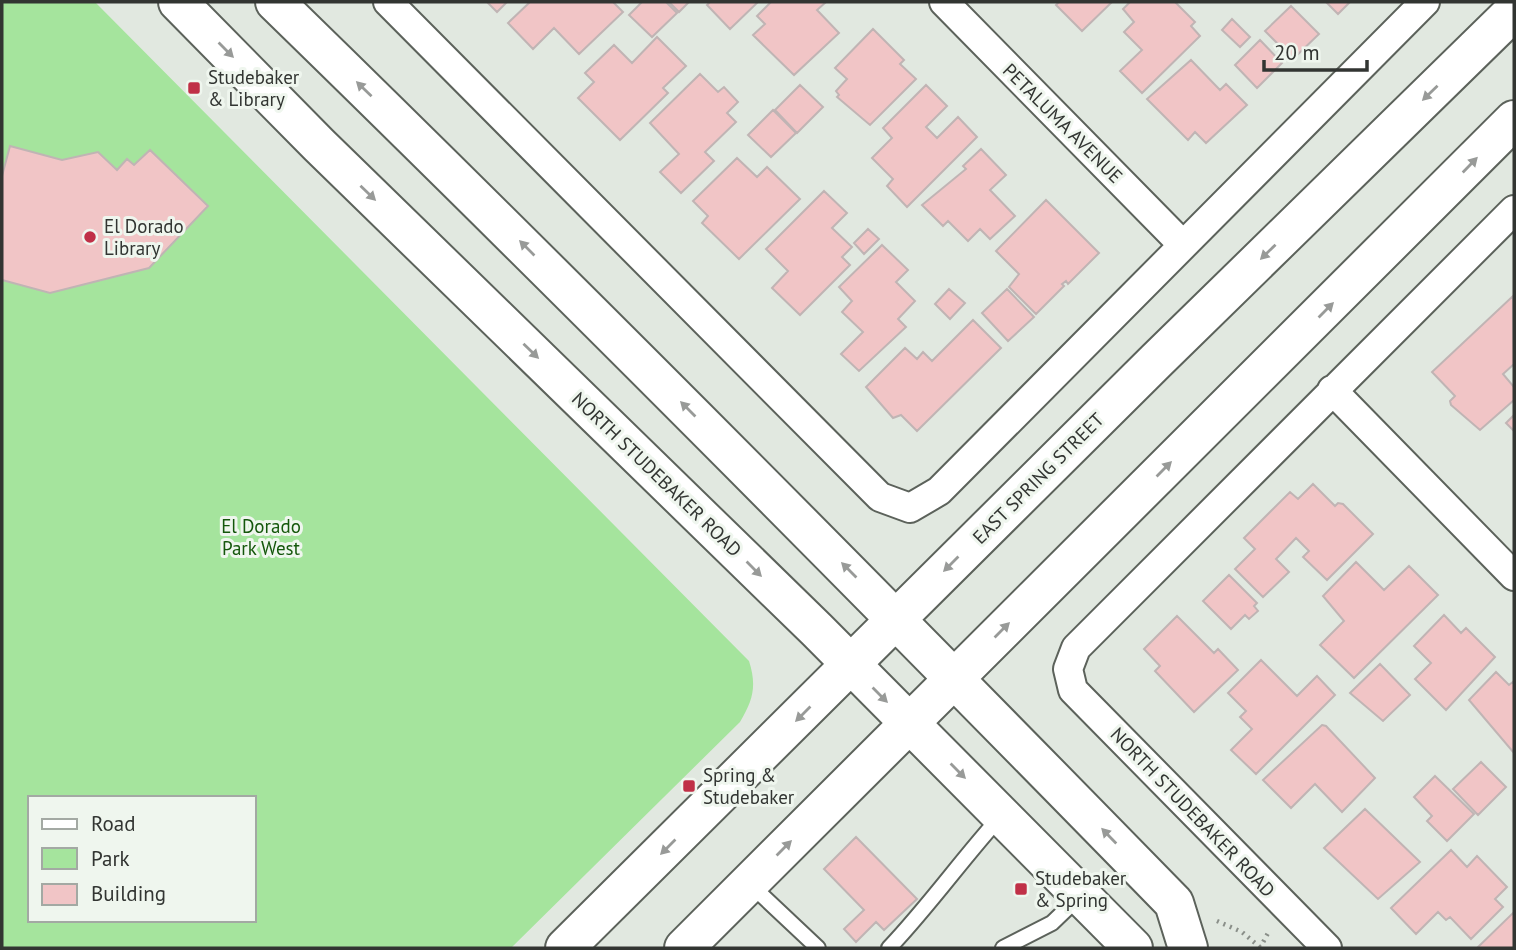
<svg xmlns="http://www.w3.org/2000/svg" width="1516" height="950" font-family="'PT Sans',sans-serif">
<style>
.green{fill:#a5e49d;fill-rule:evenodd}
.building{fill:#f1c5c6;stroke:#c0b4b4;stroke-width:2}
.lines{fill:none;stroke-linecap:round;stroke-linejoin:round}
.lane-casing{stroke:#5c625b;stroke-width:18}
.street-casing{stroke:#5c625b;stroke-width:32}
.secondary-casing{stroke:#5c625b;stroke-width:42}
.path{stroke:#8a8f89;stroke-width:4.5;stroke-dasharray:2 5;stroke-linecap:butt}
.lane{stroke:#fff;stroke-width:14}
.street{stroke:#fff;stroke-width:28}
.secondary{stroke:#fff;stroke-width:38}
.oneway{fill:#989a98}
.poi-dot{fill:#c03047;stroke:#eff6ee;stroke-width:2.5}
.labels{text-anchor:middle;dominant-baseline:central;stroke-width:6;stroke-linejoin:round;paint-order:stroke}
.poi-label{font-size:19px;fill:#323532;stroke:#eff6ee;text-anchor:start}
.street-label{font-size:19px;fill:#323532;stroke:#eff6ee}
.park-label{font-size:19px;fill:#14570b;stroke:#eff6ee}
</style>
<rect width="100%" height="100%" fill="#e1e8e0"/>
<path class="green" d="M2,2h93l654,659c8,25 4,39 -9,61l-229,226h-509zM30,798h224v122h-224z"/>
<path class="building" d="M487,2h20l-10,10z
M530,2h83l10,10 -44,42 -25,-26 -21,21 -25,-26z
M642,2h24l11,11 -25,24 -23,-22z
M669,2h20l-10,10z
M710,2h48l-28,27 -23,-24z
M771,2h55l-9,8 22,23 -45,42 -41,-40 12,-11 -8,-8z
M1059,2h53l-30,29 -26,-26z
M1130,2h45l20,20 -4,4 9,10 -58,57 -22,-22 22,-21 -18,-18 10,-10 -11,-13z
M1326,2h24l-12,12z
M1291,6l28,28 -26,25 -28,-28z
M1232,19l18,18 -10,10 -18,-17z
M873,29l31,31 -4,4 16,15 -46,46 -33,-28 2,-2 -3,-4 11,-12 -12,-11z
M657,37l29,29 -23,22 5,5 -48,47 -42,-42 16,-16 -9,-9 29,-28 18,18z
M1260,40l22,23 -25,25 -22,-23z
M1191,60l29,30 6,-6 21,21 -41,38 -11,-11 -7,8 -41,-41z
M700,74l18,18 6,-5 14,15 -11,11 9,9 -31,30 9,9 -33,32 -21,-21 19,-18 -29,-31z
M800,85l23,22 -26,26 -22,-23z
M926,85l21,21 -21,21 11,11 21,-21 19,20 -70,70 -20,-21 6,-7 -21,-21 20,-20 -9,-10z
M773,110l23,23 -25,24 -23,-22z
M10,146l52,14 36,-8 19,18 10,-11 7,6 16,-15 58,56 -59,62 -99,25 -48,-13v-104z
M981,149l25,26 -16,15 25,26 -25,23 -10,-10 -12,12 -20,-20 -5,5 -21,-21 44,-36 -3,-3z
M737,158l20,19 10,-10 33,32 -61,60 -37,-36 6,-7 -15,-15z
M824,191l23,22 -15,15 20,19 -10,10 8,8 -50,50 -28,-27 16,-17 -22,-22z
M1046,200l53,53 -31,31 -2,-3 -4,3 2,2 -28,28 -27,-27 10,-13 -23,-23z
M868,229l11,10 -15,15 -10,-11z
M882,245l26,25 -12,12 19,19 -17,18 8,8 -47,44 -18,-17 22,-22 -21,-20 10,-11 -13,-14z
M949,289l16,14 -15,16 -15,-15z
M1007,289l27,28 -26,24 -26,-28z
M1513,296l1,68 -11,10 11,13v13l-34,30 -29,-25 -1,-4 5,-5 -23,-24z
M973,320l28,28 -84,83 -16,-16 -8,3 -27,-31 39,-39 12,11 6,-7 9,9z
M1514,415v16l-8,-8z
M1313,484l22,22 3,-3 5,1 30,30 -46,46 -24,-23 6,-6 -13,-13 -20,21 13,13 -26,25 -28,-28 20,-20 -11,-11 46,-46 8,7z
M1356,562l28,28 25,-24 29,29 -84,83 -34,-33 24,-24 -21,-25z
M1229,575l28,28 -3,3 4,5 -9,8 -4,-4 -14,14 -28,-28z
M1444,615l17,18 5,-5 29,29 -49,53 -31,-31 16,-16 -17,-17z
M1177,616l37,37 4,-4 20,21 -44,42 -39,-41 5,-5 -16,-17z
M1261,660l36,36 20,-20 18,19 -79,79 -25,-24 21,-21 -12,-12 6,-6 -18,-18z
M1380,664l30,31 -27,26 -33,-28z
M1496,672l13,13 5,-4v72l-45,-53z
M1322,725l4,1 49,52 -33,34 -27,-28 -24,24 -28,-28z
M1481,762l25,25 -28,28 -25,-26z
M1435,776l39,38 -27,27 -20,-20 5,-5 -18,-19z
M1365,809l55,53 -42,37 -54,-51z
M856,837l61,62 -33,31 -8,-8 -20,20 -12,-13 20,-19 -40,-41z
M1451,850l16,17 10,-11 30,31 -12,12 8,8 -32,32 -21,-22 -4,3 -8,-8 -22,22 -25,-26z
M1514,912v36h-37z"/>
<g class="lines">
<defs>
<path id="lane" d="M750,884l68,64
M889,948c40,-42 73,-89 112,-132
M1003,948l49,-25 27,-26"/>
<path id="street" d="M388,2l492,495 30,11 29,-17 486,-489
M944,2l239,243
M1332,390l182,186
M1327,948l-254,-258 -5,-21 8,-21 438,-438"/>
<path id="secondary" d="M178,2l141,143 498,485 316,318
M275,2c304,296 602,597 899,901l14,45
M565,948l591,-587 358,-350
M684,948l830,-828"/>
</defs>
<use href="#lane" class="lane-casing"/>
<use href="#street" class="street-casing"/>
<use href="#secondary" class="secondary-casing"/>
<path class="path" d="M1217,921l25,11 19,16
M1260,948l8,-15"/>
<use href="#lane" class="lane"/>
<use href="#street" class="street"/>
<use href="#secondary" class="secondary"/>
</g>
<defs><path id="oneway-solid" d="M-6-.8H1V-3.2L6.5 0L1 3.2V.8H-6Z" transform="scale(1.75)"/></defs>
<g class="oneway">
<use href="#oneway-solid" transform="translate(226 50) rotate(45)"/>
<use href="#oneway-solid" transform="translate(364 89) rotate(-136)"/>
<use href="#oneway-solid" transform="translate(1430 93) rotate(136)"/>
<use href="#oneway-solid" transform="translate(1470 165) rotate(-46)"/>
<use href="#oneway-solid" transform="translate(368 193) rotate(44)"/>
<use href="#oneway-solid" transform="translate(527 248) rotate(-135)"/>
<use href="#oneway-solid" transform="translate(1268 252) rotate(136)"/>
<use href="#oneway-solid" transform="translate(1326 310) rotate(-45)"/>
<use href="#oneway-solid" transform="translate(531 351) rotate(44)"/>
<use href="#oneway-solid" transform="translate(688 409) rotate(-135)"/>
<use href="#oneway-solid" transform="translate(1164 469) rotate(-45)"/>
<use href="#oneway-solid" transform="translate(951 564) rotate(135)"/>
<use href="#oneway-solid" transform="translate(754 569) rotate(45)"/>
<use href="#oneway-solid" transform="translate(849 570) rotate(-135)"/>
<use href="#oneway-solid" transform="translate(1002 630) rotate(-45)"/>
<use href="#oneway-solid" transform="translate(880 695) rotate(45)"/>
<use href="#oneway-solid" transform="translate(803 714) rotate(135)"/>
<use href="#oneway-solid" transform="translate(958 771) rotate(45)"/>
<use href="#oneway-solid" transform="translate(1109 836) rotate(-134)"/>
<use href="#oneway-solid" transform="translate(668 847) rotate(135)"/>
<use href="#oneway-solid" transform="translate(784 848) rotate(-45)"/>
</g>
<g class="poi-dot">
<rect x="187" y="81" width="14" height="14" rx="3.5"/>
<circle cx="90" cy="237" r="7"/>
<rect x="682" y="779" width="14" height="14" rx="3.5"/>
<rect x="1014" y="882" width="14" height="14" rx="3.5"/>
</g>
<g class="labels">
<g class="poi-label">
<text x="208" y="77">Studebaker<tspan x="208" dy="22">&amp; Library</tspan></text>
<text x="104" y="226">El Dorado<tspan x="104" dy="22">Library</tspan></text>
<text x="703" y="775">Spring &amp;<tspan x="703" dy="22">Studebaker</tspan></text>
<text x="1035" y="878">Studebaker<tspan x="1035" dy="22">&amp; Spring</tspan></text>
</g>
<g class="street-label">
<text transform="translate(1063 123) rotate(45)">PETALUMA AVENUE</text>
<text transform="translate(657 474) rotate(44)">NORTH STUDEBAKER ROAD</text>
<text transform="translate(1038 478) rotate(-45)">EAST SPRING STREET</text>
<text transform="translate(1193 812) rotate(46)">NORTH STUDEBAKER ROAD</text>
</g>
<g class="park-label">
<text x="261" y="526">El Dorado<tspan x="261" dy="22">Park West</tspan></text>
</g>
</g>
<rect width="1516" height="950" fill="none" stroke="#323532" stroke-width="7"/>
<rect x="28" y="796" width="228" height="126" fill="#eff6ee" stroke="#a3a9a3" stroke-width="2"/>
<rect x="42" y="819" width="35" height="10" fill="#ffffff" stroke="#a3a9a3" stroke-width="2"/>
<text x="91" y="831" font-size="21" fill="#323532">Road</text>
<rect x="42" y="848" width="35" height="21" fill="#a5e49d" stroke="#a3a9a3" stroke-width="2"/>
<text x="91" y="866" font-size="21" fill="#323532">Park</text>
<rect x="42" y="884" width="35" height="21" fill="#f1c5c6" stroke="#a3a9a3" stroke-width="2"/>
<text x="91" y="901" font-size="21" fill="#323532">Building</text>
<path d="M1264 60v10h103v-10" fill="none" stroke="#323532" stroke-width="3.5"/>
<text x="1274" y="60" font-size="21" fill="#323532" stroke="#eff6ee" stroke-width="5" paint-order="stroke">20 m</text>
</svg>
